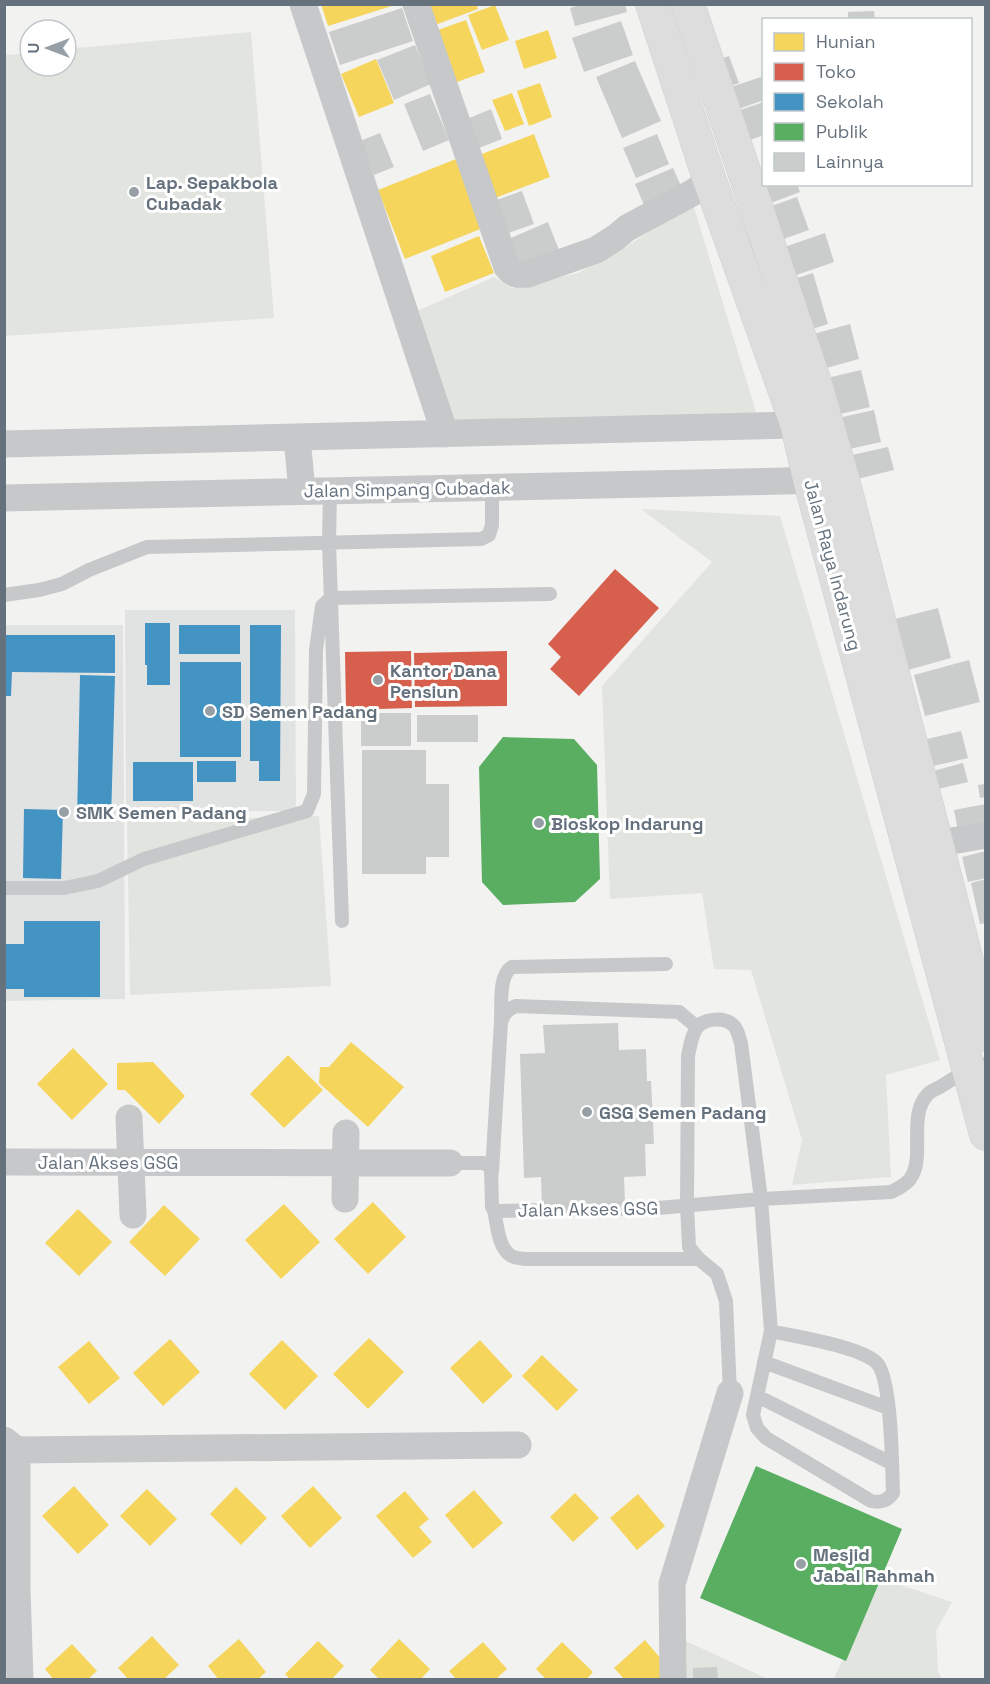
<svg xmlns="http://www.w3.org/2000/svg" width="990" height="1684" font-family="'Space Grotesk',sans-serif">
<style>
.built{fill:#e1e2e2}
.green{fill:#e2e5df}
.homes{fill:#f6d55c}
.shops{fill:#d6604d}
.schools{fill:#4393c3}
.public{fill:#5aae61}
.building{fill:#cbcccc}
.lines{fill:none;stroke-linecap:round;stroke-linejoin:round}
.highway-casing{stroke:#d0d0d1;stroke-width:34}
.lane{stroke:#c7c8c9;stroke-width:14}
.street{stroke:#c7c8c9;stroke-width:27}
.highway{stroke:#ddd;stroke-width:33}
.poi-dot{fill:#969fa6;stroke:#fff;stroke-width:2}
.labels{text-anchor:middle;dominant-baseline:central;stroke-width:6;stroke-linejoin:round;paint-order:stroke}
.poi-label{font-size:18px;font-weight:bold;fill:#65727e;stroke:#fff;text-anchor:start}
.street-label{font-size:18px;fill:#65727e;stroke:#fff}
</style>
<rect width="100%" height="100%" fill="#f2f2f1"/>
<path class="built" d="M125,610h170l1,201h-170z
M4,625h119l2,374 -120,2z"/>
<path class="green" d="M251,32l23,286 -269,18v-281l25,-2v13h36v-17z
M693,204l69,228 -308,5 -39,-125 79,-35 18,11 66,-15 49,-27z
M641,509l139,7 160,544 -54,15 5,102 -99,8 10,-45 -51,-170 -37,-1 -12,-76 -92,6 -8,-213 110,-124z
M319,816l12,170 -201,9 -3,-174z
M882,1579l70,23 -16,29 2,41 4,7 -109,1z
M675,1636l93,43 -93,1z"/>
<path class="homes" d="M321,4h74v1l-67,21z
M428,4h48l2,5 -43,16z
M495,5l14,35 -27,10 -14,-35z
M466,20l19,52 -31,11 -19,-52z
M548,30l9,28 -33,11 -9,-28z
M376,59l18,44 -35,14 -18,-43z
M540,83l12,34 -23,9 -12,-35z
M512,93l12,31 -19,7 -13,-31z
M534,134l16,43 -60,23 -16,-43z
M456,159l27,69 -78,31 -27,-69z
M479,236l15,37 -49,19 -14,-36z
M351,1042l53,45 -36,40 -49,-44 1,-16h9z
M73,1048l35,36 -36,36 -35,-36z
M288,1055l35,35 -39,38 -34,-34z
M153,1062l32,34 -26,28 -34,-34h-8v-27z
M373,1202l33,35 -38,37 -34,-35z
M284,1204l36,38 -39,37 -36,-39z
M164,1205l36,34 -35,37 -36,-34z
M78,1209l34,33 -33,34 -34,-33z
M369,1338l35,34 -36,37 -35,-35z
M170,1339l30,33 -37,34 -30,-33z
M282,1340l36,36 -33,34 -36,-36z
M480,1340l33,36 -30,28 -33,-36z
M89,1341l31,37 -31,26 -31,-37z
M542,1355l36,35 -21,21 -35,-35z
M74,1486l35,39 -31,29 -36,-38z
M313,1486l29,32 -32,30 -29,-32z
M236,1487l31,31 -26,27 -31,-31z
M147,1489l30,30 -27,27 -30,-30z
M474,1490l29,33 -30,26 -28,-34z
M405,1491l24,28 -10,8 13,15 -19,16 -37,-42z
M575,1493l24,25 -26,24 -23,-25z
M638,1494l27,32 -28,24 -27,-32z
M152,1636l27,29 -16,15h-34l-11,-12z
M239,1639l27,33 -9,8h-38l-11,-14z
M399,1639l31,30 -10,11h-40l-10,-10z
M645,1640l27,32 -9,8h-38l-11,-12z
M318,1641l26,25 -13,14h-40l-6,-6z
M483,1642l24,27 -12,11h-38l-8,-9z
M562,1642l31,30 -7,8h-39l-11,-11z
M72,1644l25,27 -10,9h-33l-9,-11z"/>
<path class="shops" d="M615,569l44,39 -80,88 -29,-27 11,-12 -13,-13z
M411,651l1,57 -66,2 -1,-58z
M507,651v55l-92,1 -1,-54z"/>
<path class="schools" d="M145,623h25v62h-23v-20h-2z
M179,625h61v29h-61z
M250,625h31l-1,156h-21v-20h-9z
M4,635h111v38l-103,-1 -1,24h-7z
M180,662h61v95h-61z
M80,675l35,1 -4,145h-34z
M197,761h39v21h-39z
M133,762h60v39h-60z
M24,809l39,1 -2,69 -38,-1z
M24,921h76v76h-76v-8h-20v-45h20z"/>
<path class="public" d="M503,737l71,2 23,26 3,114 -25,23 -72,3 -21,-23 -3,-115z
M756,1466l146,63 -56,132 -146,-63z"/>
<path class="building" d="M584,4h41l2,8 -52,14 -5,-18z
M402,8l11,33 -73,24 -11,-33z
M874,11l1,9h-27v-8z
M621,21l12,34 -49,17 -12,-34z
M415,45l16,39 -37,16 -17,-40z
M729,56l10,27 -17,6 -11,-27z
M635,61l26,60 -39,17 -26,-61z
M764,76v24l-34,12 -8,-22z
M430,94l19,46 -26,11 -19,-47z
M764,102v33l-23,8 -10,-30z
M491,109l11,30 -31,12 -11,-29z
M380,133l14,34 -20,8 -14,-34z
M657,134l12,30 -33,14 -13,-30z
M673,168l9,20 -38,17 -9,-21z
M764,169v15h33l3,8 -37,14 -12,-33z
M522,191l12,33 -31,11 -12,-33z
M797,197l12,33 -34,12 -12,-33z
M548,222l11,28 -41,18 -12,-28z
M825,233l9,29 -49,17 -9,-29z
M813,273l15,51 -22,7 -15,-51z
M850,324l9,35 -44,12 -9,-35z
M861,370l9,37 -34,8 -9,-37z
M874,410l7,32 -36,8 -7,-32z
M888,447l6,23 -37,9 -5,-24z
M938,608l13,50 -43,12 -13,-51z
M969,660l11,42 -55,14 -11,-41z
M361,713h50v33h-50z
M417,715h61v27h-61z
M961,731l7,27 -35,8 -6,-27z
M362,750h64v34h23v73h-23v17h-64z
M963,763l5,19 -30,7 -5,-18z
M986,784v13l-6,1 -2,-13z
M986,804v27l-27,5 -5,-26z
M986,851v27l-18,4 -6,-25z
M986,879v44l-6,1 -9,-41z
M618,1023l1,27 27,-1 1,32h4l3,63h-9l1,32 -22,1 1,27 -83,3 -1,-30 -17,1 -4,-124 25,-1 -2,-28z
M717,1667l1,13h-25v-12z"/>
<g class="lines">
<defs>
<path id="highway" d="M652,4l58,177 87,244 13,56 176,653
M688,4l127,379 28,97 143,555"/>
</defs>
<use href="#highway" class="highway-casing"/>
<path class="lane" d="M330,490l-1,53 13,378
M4,595l35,-5 23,-6 27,-14 58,-23 334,-8 8,-4 3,-10v-38
M4,888h60l34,-7 46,-22 163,-48 7,-17 2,-144 6,-44 9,-8 219,-4
M501,1020c1,-16 -3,-44 11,-53l154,-3
M450,1163h33l8,4 1,40 2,3 5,1 159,-3 103,-9 130,-7c6,-3 15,-7 19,-13 16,-21 -3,-64 18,-85 3,-3 8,-5 12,-7 15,-10 29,-18 46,-23
M492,1172l9,-150c3,-9 6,-12 15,-16l163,6 18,15
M494,1210c3,13 4,37 16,45 4,3 9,3 14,4h175
M764,1362l124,46
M730,1393l-4,-92 -9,-27 -18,-15 -10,-12 -2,-42 1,-149c2,-9 3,-19 8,-27 7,-11 29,-13 38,-3 4,4 5,12 7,17l20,156 10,132 -18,84 4,13 9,10 105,63c10,2 16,0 22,-8 -1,-25 -1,-117 -17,-131 -18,-16 -80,-25 -105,-31
M757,1396l134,67"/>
<path class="street" d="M303,4l142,430
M416,4l91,263c6,8 11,8 21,7l68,-24 19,-12 12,-10 65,-35 18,-12
M297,438l5,53
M4,444l793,-19 18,7
M4,498l824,-18
M935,844l51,-9
M129,1118l4,97
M4,1162l446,1
M345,1199l1,-66
M4,1440l13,10 501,-5
M17,1450v139l3,91
M673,1680l-1,-96 58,-191"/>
<use href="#highway" class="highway"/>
</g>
<g class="poi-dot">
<circle cx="134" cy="192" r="6"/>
<circle cx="378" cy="680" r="6"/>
<circle cx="210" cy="711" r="6"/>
<circle cx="64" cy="812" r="6"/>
<circle cx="539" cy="823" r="6"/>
<circle cx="587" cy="1112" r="6"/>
<circle cx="801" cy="1564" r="6"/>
</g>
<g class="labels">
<g class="poi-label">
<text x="146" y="182">Lap. Sepakbola<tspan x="146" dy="21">Cubadak</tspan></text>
<text x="390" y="670">Kantor Dana<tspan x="390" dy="21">Pensiun</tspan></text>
<text x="222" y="711">SD Semen Padang</text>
<text x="76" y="812">SMK Semen Padang</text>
<text x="551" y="823">Bioskop Indarung</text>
<text x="599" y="1112">GSG Semen Padang</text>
<text x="813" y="1554">Mesjid<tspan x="813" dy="21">Jabal Rahmah</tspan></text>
</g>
<g class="street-label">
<text transform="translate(407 489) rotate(-1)">Jalan Simpang Cubadak</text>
<text transform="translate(833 565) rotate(75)">Jalan Raya Indarung</text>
<text x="108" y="1162">Jalan Akses GSG</text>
<text transform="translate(588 1209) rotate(-1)">Jalan Akses GSG</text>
</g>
</g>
<rect width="990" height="1684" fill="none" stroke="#65727e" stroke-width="12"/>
<rect x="762" y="18" width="210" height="168" fill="#ffffff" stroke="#c1c7cb" stroke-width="1.5"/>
<rect x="774" y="33" width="30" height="18" fill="#f6d55c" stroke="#c1c7cb" stroke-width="1.5"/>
<text x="816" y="48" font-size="18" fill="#65727e">Hunian</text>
<rect x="774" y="63" width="30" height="18" fill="#d6604d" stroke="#c1c7cb" stroke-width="1.5"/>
<text x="816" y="78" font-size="18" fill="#65727e">Toko</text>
<rect x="774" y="93" width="30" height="18" fill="#4393c3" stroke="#c1c7cb" stroke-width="1.5"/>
<text x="816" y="108" font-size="18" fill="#65727e">Sekolah</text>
<rect x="774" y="123" width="30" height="18" fill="#5aae61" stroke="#c1c7cb" stroke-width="1.5"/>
<text x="816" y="138" font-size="18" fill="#65727e">Publik</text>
<rect x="774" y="153" width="30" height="18" fill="#cbcccc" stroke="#c1c7cb" stroke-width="1.5"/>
<text x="816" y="168" font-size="18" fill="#65727e">Lainnya</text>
<g transform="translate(48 48) rotate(270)"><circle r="28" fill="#ffffff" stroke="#c1c7cb" stroke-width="1.5"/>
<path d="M0-4.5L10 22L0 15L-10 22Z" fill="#969fa6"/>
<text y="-9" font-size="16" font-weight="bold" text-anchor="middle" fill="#65727e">U</text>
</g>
</svg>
